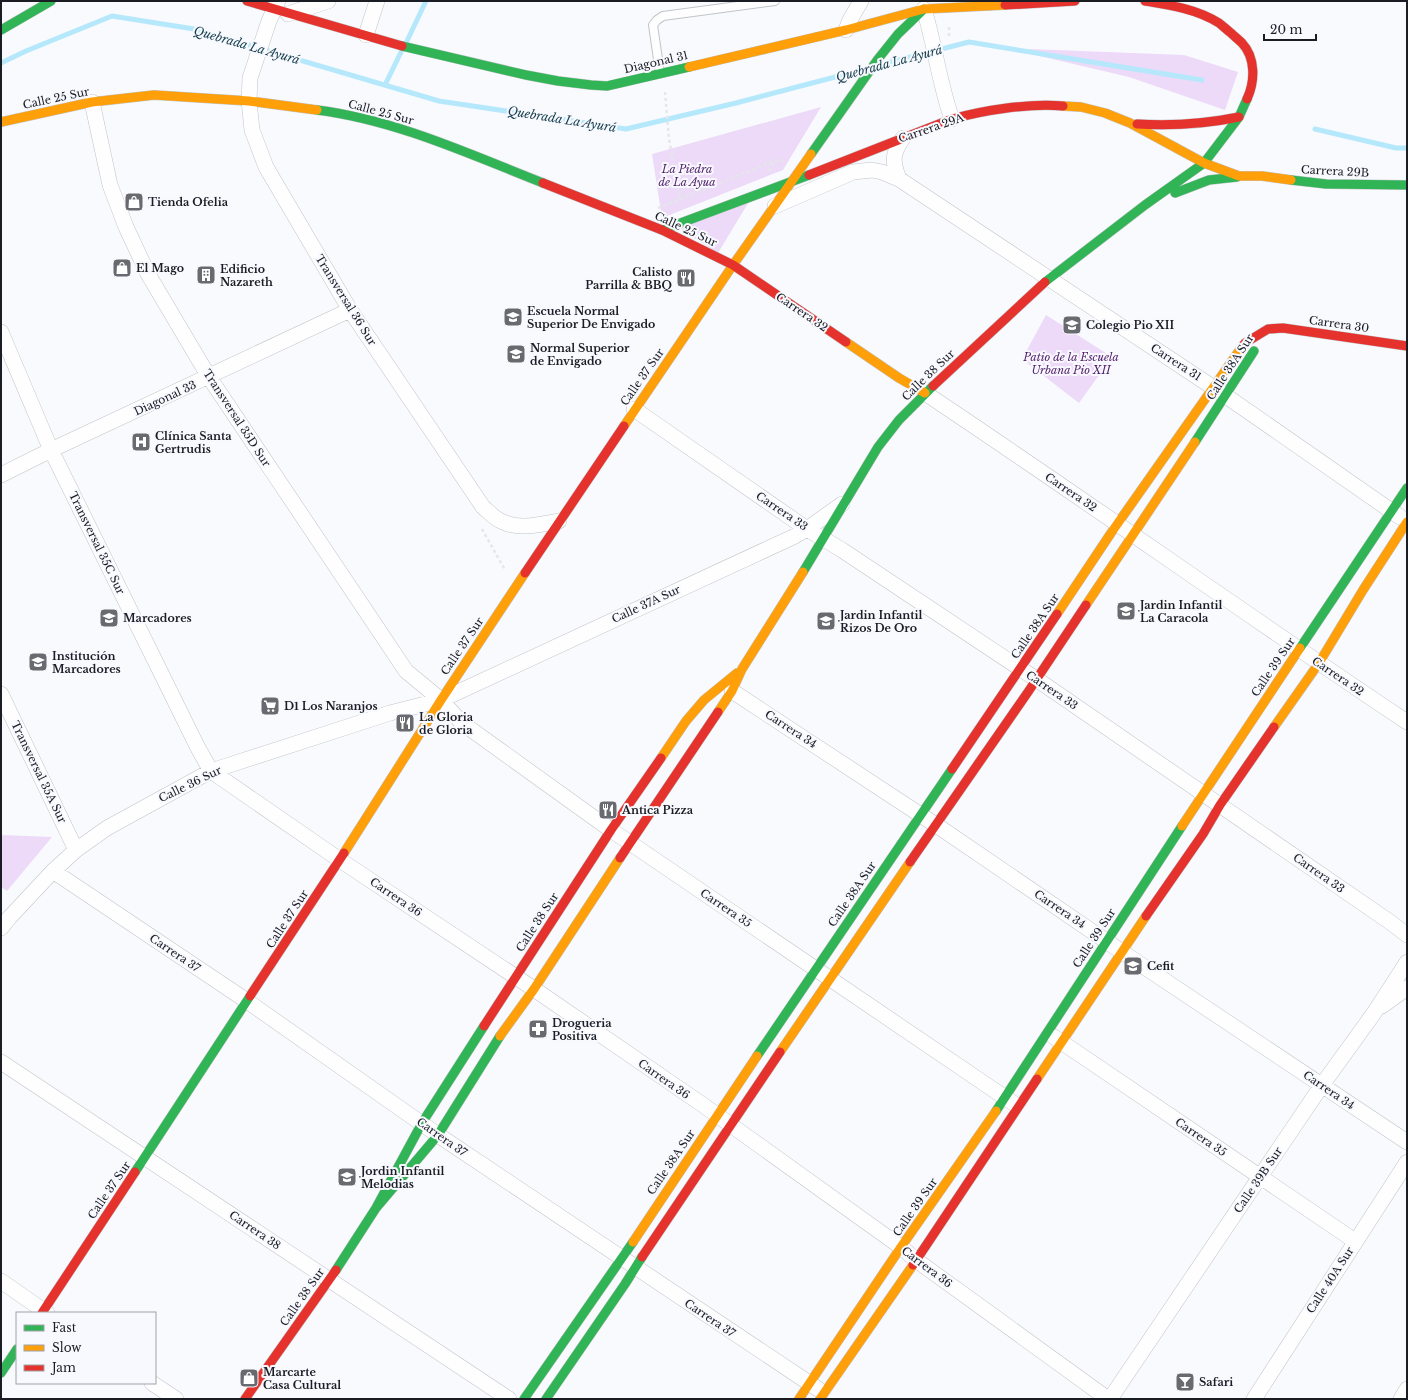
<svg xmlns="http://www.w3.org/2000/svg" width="1408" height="1400" font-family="'Libre Baskerville',serif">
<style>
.green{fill:#ecdaf8}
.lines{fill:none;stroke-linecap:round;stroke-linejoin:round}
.stream{stroke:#b6e8fc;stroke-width:5}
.lane-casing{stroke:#c1c4c8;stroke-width:10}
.street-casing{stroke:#c1c4c8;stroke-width:16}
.fast-casing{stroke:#c1c4c8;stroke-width:10}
.slow-casing{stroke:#c1c4c8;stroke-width:10}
.jam-casing{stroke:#c1c4c8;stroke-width:10}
.path{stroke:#e5e6e7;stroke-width:2.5;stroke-dasharray:3 3;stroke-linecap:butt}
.lane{stroke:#fefeff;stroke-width:8}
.street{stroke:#fefeff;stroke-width:15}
.fast{stroke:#30b455;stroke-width:9}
.slow{stroke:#ff9f0a;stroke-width:9}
.jam{stroke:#e5322d;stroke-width:9}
.labels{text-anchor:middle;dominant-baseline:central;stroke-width:4;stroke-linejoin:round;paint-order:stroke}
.street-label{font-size:11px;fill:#1a1d24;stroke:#f8f9fe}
.park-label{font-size:11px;font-style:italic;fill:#54216c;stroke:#f8f9fe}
.poi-label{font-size:11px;font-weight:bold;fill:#1a1d24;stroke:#f8f9fe;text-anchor:start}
.water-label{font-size:12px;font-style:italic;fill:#143e4c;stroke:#f8f9fe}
</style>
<rect width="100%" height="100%" fill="#f9fafd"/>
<path class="green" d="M1005,48l179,7 54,17 -13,38 -96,-33z
M821,107l-38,63 -121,48 -10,-64z
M750,200l-32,53 -41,-26z
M1046,315l66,42 -33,46 -57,-44z
M1,835l51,2 -45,54 -6,-4z"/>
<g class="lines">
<path class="stream" d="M407,41l19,-40
M1,63l25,-12 86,-35 82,13 245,72 187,28 110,-26 126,-33
M883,64l86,-22 233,38
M385,85l17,-35
M1315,129l81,19h11"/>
<defs>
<path id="lane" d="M660,73l-7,-48 4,-5 6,-4 112,-15"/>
<path id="street" d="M278,1l-9,20 -19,57 -1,23 3,29 14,37 84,143 133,197c6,5 12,12 20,15 17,8 38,2 56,-1
M924,9c11,36 15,74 28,110
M288,14l40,-13
M846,30l4,-10 11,-19
M366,35l11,-34
M92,102l18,83 16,42 22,47 61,103 197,294 35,29 21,23 149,107 402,273
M903,138c-11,16 -11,23 -4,41l327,217 174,121
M775,206l78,-34 19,-2 10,2 17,7
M1,332l50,118 147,298 13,23 129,89 194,129 169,116 198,142 15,13 192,139
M925,393c162,108 320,221 482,329
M634,409l173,120 35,21 203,135 345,237 17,13
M1,475l50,-25 299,-140
M732,691l210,138 189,129 276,184
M1,694l75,156
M53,871l194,130 191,134 380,254
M1,928l9,-11 43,-46 23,-21 31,-22 104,-57 179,-58 51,-13 352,-163 14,-8 35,-25
M1382,1006l25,-18
M1054,1037l301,204
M1,1062l508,337
M1,1281l46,32
M152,1383l24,16
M1110,1399l212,-314 52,-72 33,-51
M1254,1399l153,-237
M1401,1399l6,-10"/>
<path id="fast" d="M1,30l50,-29
M402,46l124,29 32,6 33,4 16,1 82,-19
M317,110c79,10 152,44 226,73
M811,154l67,-95 20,-25 26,-25
M1291,180l35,4 81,1
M1175,193l34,-13 28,-3
M662,230l147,-55
M1045,282l100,-77 59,-42 35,-46 8,-18
M1195,442l59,-91
M803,572l75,-125 21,-27 34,-34
M1300,648l107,-160
M757,1056l195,-287
M996,1111l186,-285
M135,1172l115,-176
M376,1208l62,-73 62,-99
M336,1270l40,-62 46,-85 62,-97
M1,1373l16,-24
M524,1399l109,-157
M546,1399l79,-115 17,-27"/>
<path id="slow" d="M689,67l157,-37 78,-21 81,-4
M1063,106l18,1 24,6 25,10 74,40 35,13h23l29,4
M1,122l91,-20 62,-7 95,6 68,9
M846,342l53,36 26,15
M624,426l109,-161 78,-111
M1086,605l109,-163
M1057,614l54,-81 130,-185
M718,712l14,-21 10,-22 61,-97
M1274,727l45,-64 44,-73 44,-68
M661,758l25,-37 18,-21 33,-27
M1182,826l118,-178
M344,853l97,-153 84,-127
M500,1036l34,-47 86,-131
M780,1052l130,-190
M1037,1079l109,-163
M633,1242l124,-186
M799,1399l102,-152 95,-136
M820,1399l93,-134"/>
<path id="jam" d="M247,1l155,45
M1145,1c25,4 52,8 74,22 4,3 8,7 12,10 3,3 8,7 11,10 14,15 13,39 5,56
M1005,5l70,-4
M1137,124c35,2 68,0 102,-7
M809,175l143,-56c33,-9 77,-16 111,-13
M543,183l119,47 71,35 113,77
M1241,348l4,-5 23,-14 15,-1 124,18
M933,386l112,-104
M525,573l99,-147
M952,769l105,-155
M620,858l98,-146
M910,862l118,-170 58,-87
M1146,916l57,-82 17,-29 54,-78
M250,996l94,-143
M484,1026l127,-196 50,-72
M642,1257l138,-205
M913,1265l124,-186
M42,1313l93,-141
M245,1399l91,-129"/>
</defs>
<use href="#lane" class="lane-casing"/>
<use href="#street" class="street-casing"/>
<use href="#fast" class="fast-casing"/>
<use href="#slow" class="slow-casing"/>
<use href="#jam" class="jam-casing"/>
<path class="path" d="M949,36v-11
M665,92l4,47 11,60
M769,171l5,-10 10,-1
M658,208l116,-47
M482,529l23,41"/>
<use href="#lane" class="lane"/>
<use href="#street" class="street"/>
<use href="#fast" class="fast"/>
<use href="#slow" class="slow"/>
<use href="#jam" class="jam"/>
</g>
<defs>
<symbol id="shop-square" viewBox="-11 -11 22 22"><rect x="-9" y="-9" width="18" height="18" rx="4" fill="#686a70" stroke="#f8f9fe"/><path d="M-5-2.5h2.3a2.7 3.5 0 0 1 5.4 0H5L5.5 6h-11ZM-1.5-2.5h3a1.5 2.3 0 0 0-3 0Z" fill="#fff"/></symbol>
<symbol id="building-square" viewBox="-11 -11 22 22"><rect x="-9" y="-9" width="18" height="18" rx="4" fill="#686a70" stroke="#f8f9fe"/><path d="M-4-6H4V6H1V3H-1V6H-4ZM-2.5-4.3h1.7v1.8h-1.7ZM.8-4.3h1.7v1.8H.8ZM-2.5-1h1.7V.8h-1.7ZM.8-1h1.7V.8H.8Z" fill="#fff"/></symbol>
<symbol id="restaurant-square" viewBox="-11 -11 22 22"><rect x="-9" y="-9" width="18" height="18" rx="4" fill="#686a70" stroke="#f8f9fe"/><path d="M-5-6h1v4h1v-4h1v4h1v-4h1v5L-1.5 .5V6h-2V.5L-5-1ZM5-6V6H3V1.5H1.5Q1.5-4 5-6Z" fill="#fff"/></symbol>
<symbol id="school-square" viewBox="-11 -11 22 22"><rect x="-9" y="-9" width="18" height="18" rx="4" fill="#686a70" stroke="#f8f9fe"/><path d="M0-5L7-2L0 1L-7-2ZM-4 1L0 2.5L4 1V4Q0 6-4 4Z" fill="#fff"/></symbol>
<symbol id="hospital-square" viewBox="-11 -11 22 22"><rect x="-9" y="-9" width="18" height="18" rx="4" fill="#686a70" stroke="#f8f9fe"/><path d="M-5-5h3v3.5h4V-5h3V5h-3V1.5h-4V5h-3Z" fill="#fff"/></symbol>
<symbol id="supermarket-square" viewBox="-11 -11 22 22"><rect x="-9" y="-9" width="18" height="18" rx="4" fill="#686a70" stroke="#f8f9fe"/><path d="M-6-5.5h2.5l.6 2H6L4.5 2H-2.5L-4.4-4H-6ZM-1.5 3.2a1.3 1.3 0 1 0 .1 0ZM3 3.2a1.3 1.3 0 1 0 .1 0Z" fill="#fff"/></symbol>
<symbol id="pharmacy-square" viewBox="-11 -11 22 22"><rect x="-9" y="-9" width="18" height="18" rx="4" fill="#686a70" stroke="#f8f9fe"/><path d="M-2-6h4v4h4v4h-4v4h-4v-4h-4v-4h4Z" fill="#fff"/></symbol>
<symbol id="bar-square" viewBox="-11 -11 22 22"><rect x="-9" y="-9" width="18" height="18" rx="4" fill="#686a70" stroke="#f8f9fe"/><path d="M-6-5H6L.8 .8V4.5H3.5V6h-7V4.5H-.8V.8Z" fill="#fff"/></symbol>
</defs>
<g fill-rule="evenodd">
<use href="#shop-square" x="123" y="191" width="22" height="22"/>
<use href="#shop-square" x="111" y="257" width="22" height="22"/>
<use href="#building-square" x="195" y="264" width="22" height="22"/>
<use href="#restaurant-square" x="675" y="267" width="22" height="22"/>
<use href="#school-square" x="502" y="306" width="22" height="22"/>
<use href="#school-square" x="1061" y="314" width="22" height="22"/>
<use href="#school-square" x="505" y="343" width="22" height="22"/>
<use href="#hospital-square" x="130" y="431" width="22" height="22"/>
<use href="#school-square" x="1115" y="600" width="22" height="22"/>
<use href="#school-square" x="98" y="607" width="22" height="22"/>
<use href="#school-square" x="815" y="610" width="22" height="22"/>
<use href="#school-square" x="27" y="651" width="22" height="22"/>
<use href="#supermarket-square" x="259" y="695" width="22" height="22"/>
<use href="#restaurant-square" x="394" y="712" width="22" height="22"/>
<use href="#restaurant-square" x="597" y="799" width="22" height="22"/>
<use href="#school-square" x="1122" y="955" width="22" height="22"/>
<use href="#pharmacy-square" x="527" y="1018" width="22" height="22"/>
<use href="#school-square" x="336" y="1166" width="22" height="22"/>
<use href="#shop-square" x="238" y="1367" width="22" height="22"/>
<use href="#bar-square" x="1174" y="1371" width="22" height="22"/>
</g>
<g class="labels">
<g class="street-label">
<text transform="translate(656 62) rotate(-13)">Diagonal 31</text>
<text transform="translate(56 98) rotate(-12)">Calle 25 Sur</text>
<text transform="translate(381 112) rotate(15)">Calle 25 Sur</text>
<text transform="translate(931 128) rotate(-19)">Carrera 29A</text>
<text transform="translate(1335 171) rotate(3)">Carrera 29B</text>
<text transform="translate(686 229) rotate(25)">Calle 25 Sur</text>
<text transform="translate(346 300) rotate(58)">Transversal 36 Sur</text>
<text transform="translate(802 312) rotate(34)">Carrera 32</text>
<text transform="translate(1339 324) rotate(8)">Carrera 30</text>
<text transform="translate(1176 362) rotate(33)">Carrera 31</text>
<text transform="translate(1230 367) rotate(-57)">Calle 38A Sur</text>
<text transform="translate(928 375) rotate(-44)">Calle 38 Sur</text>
<text transform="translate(642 377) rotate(-55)">Calle 37 Sur</text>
<text transform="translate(165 398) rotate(-25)">Diagonal 33</text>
<text transform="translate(237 418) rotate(57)">Transversal 35D Sur</text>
<text transform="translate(1071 492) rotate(34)">Carrera 32</text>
<text transform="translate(782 511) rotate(34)">Carrera 33</text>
<text transform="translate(97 543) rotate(64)">Transversal 35C Sur</text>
<text transform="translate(646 604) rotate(-25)">Calle 37A Sur</text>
<text transform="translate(1035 626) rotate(-56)">Calle 38A Sur</text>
<text transform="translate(462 646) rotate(-56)">Calle 37 Sur</text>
<text transform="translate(1273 667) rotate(-56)">Calle 39 Sur</text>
<text transform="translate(1338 676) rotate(34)">Carrera 32</text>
<text transform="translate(1052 690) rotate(34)">Carrera 33</text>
<text transform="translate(791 729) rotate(33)">Carrera 34</text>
<text transform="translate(39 772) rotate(64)">Transversal 35A Sur</text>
<text transform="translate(190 784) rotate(-26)">Calle 36 Sur</text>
<text transform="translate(1319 873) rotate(35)">Carrera 33</text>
<text transform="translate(852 894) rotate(-56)">Calle 38A Sur</text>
<text transform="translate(396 897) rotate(34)">Carrera 36</text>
<text transform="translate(726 908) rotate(34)">Carrera 35</text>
<text transform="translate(1060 909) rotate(34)">Carrera 34</text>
<text transform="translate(287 919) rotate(-57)">Calle 37 Sur</text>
<text transform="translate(537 922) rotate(-57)">Calle 38 Sur</text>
<text transform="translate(1094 938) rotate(-57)">Calle 39 Sur</text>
<text transform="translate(175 953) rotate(34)">Carrera 37</text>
<text transform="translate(664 1079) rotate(35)">Carrera 36</text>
<text transform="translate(1329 1090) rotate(34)">Carrera 34</text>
<text transform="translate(442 1137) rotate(35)">Carrera 37</text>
<text transform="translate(1201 1137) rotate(34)">Carrera 35</text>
<text transform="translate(671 1162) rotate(-56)">Calle 38A Sur</text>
<text transform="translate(1258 1180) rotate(-56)">Calle 39B Sur</text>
<text transform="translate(109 1190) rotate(-56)">Calle 37 Sur</text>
<text transform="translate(915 1207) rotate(-55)">Calle 39 Sur</text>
<text transform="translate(255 1230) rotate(34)">Carrera 38</text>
<text transform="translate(927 1267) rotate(37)">Carrera 36</text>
<text transform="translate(1330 1280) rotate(-57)">Calle 40A Sur</text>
<text transform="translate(302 1297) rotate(-55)">Calle 38 Sur</text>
<text transform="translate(710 1318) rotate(34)">Carrera 37</text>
</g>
<g class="park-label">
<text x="687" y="169">La Piedra<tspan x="687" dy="13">de La Ayua</tspan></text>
<text x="1071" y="357">Patio de la Escuela<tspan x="1071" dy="13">Urbana Pio XII</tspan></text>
</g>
<g class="poi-label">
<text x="148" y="202">Tienda Ofelia</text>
<text x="136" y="268">El Mago</text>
<text x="220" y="269">Edificio<tspan x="220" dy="13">Nazareth</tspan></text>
<text x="672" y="272" text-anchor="end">Calisto<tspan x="672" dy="13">Parrilla &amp; BBQ</tspan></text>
<text x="527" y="311">Escuela Normal<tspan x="527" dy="13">Superior De Envigado</tspan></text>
<text x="1086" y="325">Colegio Pio XII</text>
<text x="530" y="348">Normal Superior<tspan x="530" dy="13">de Envigado</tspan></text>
<text x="155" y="436">Clínica Santa<tspan x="155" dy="13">Gertrudis</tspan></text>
<text x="1140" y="605">Jardin Infantil<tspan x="1140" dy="13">La Caracola</tspan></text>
<text x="840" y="615">Jardin Infantil<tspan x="840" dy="13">Rizos De Oro</tspan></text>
<text x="123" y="618">Marcadores</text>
<text x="52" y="656">Institución<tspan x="52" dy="13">Marcadores</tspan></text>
<text x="284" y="706">D1 Los Naranjos</text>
<text x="419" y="717">La Gloria<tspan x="419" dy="13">de Gloria</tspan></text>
<text x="622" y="810">Antica Pizza</text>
<text x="1147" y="966">Cefit</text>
<text x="552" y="1023">Drogueria<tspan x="552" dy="13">Positiva</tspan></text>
<text x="361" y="1171">Jordin Infantil<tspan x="361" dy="13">Melodias</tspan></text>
<text x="263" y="1372">Marcarte<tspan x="263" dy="13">Casa Cultural</tspan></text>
<text x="1199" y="1382">Safari</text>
</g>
<g class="water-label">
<text transform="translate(247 45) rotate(16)">Quebrada La Ayurá</text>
<text transform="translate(889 63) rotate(-15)">Quebrada La Ayurá</text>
<text transform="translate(562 119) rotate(9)">Quebrada La Ayurá</text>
</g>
</g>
<rect width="1408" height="1400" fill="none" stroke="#1a1d24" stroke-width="4"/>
<rect x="16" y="1312" width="140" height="72" fill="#f8f9fe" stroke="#9fa1a7"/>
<rect x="24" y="1325" width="20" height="6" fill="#30b455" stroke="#9fa1a7"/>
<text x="52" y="1332" font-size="12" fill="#1a1d24">Fast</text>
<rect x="24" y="1345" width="20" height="6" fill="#ff9f0a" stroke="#9fa1a7"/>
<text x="52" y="1352" font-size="12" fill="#1a1d24">Slow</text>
<rect x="24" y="1365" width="20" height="6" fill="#e5322d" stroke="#9fa1a7"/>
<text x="52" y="1372" font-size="12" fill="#1a1d24">Jam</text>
<path d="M1264 34v6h52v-6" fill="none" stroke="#1a1d24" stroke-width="2"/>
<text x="1270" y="34" font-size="12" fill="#1a1d24" stroke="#f8f9fe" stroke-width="3" paint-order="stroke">20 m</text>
</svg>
